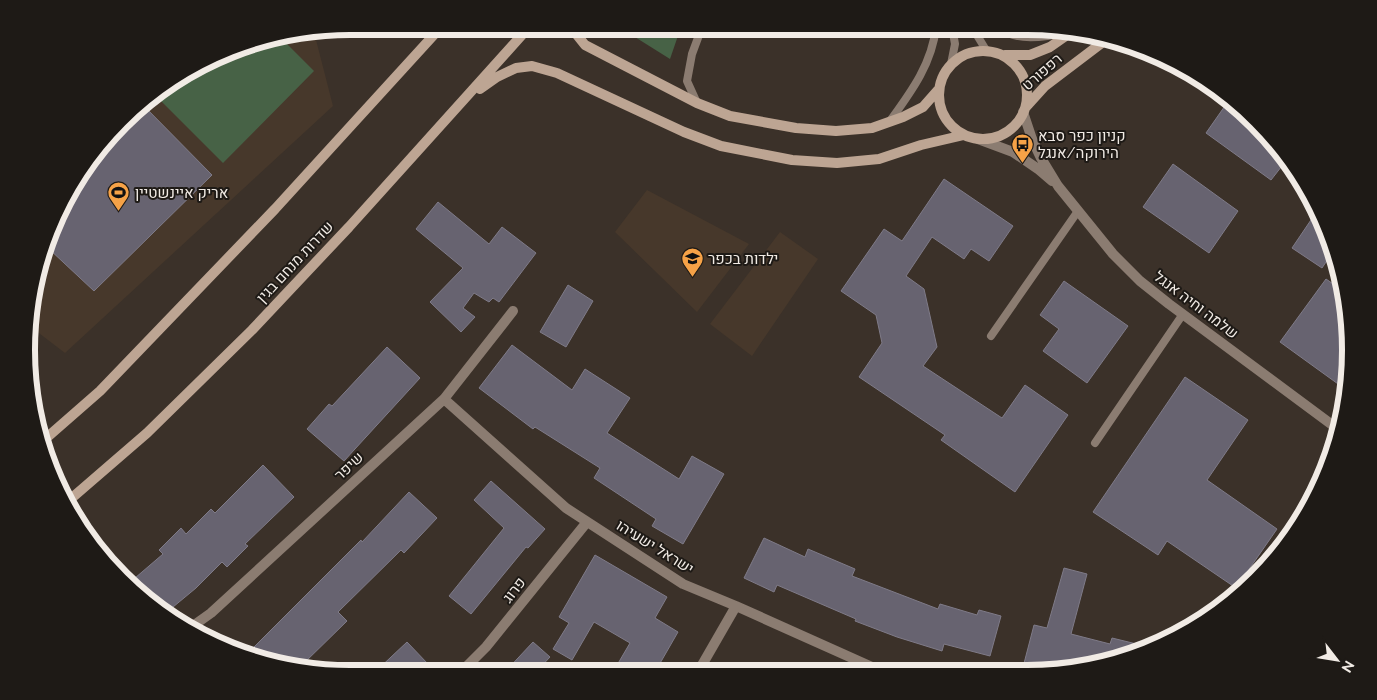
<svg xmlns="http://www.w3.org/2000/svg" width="1377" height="700" font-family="Raleway,Heebo,sans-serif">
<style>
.built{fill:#47382b}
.green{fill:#476246}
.building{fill:#676370;stroke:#7f7b88}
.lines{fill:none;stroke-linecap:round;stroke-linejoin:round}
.lane{stroke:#8b7c71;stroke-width:8}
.street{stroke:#8b7c71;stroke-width:10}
.secondary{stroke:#bda593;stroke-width:10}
.labels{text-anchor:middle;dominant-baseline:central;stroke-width:4;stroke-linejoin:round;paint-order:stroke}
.street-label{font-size:15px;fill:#f1ebe5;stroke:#1e1a16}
.poi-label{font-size:15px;fill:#f1ebe5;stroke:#1e1a16;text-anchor:start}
.rim{fill:none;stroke:#f1ebe5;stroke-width:6}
</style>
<rect width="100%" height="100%" fill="#3b3129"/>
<path class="built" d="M314,32l19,74 -268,247 -34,-26 2,-40 48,-117 72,-77 93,-49z
M647,190l102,54 -52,68 -82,-80z
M780,232l38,27 -66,97 -42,-32z"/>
<path class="green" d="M619,27h62l-11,32z
M281,38l33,33 -91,92 -70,-70 93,-49z"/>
<path class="building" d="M1227,103l43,33 15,26 -14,18 -65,-47z
M142,104l70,71 -118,116 -46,-43 33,-78z
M1173,164l65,47 -29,42 -66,-46z
M944,179l69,47 -24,35 -18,-12 -7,10 -32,-22 -26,39 18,13 13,58 -14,19 79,52 23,-33 43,30 -53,77 -74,-52 4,-5 -86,-58 23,-34 -6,-28 -35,-24 43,-62 18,12z
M438,202l51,42 13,-17 34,26 -37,49 -6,-4 -4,4 -15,-9 -11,15 12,9 -14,15 -31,-30 33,-34 -47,-39z
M1315,214l18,32 1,4 -12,18 -30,-20z
M1326,279l13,9 11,83 -5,18 -65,-47z
M1064,281l64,45 -41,57 -44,-32 16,-22 -19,-14z
M568,285l25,16 -27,46 -26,-15z
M512,345l60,45 13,-21 45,29 -23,35 72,46 13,-23 32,18 -41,70 -31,-18 4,-7 -62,-41 6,-10 -65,-41 -2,2 -54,-41z
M387,347l33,31 -76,83 -37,-32 22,-25 3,2z
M1185,377l63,43 -41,60 70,49 -41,59 -69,-47 -9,14 -65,-43z
M263,465l31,32 -49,47 3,2 -21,21 -5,-5 -26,26 -29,24 -39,-28 35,-30 -4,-4 22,-22 5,6 25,-25 4,4z
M491,481l54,48 -17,19 -2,-1 -55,67 -22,-18 55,-68 -30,-28z
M409,492l28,26 -33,35 -3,-3 -63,62 9,9 -46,45 -52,-14 112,-112 1,2z
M764,538l41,19 3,-8 47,20 -3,7 86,33 2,-5 37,11 2,-5 22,6 -11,40 -46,-12 -2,7 -45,-14 -42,-16 1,-2 -79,-34 -3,7 -30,-14z
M595,555l72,42 -12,21 23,14 -23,40h-42l17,-29 -36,-21 -22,38 -19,-11 16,-26 -10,-6z
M1064,568l23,6 -16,60 39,10 2,-6 41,10 -83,23h-48l12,-46 13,3z
M407,642l21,22 -9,9h-45z
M533,642l17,15 -14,15 -32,1z"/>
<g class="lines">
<path class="lane" d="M972,27l14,23
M994,27c6,2 12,6 19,8 17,5 38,1 55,-3
M951,64l4,-20 -3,-17
M697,103l-10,-22 5,-27 10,-27
M890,121c21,-29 42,-57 46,-94
M991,336l87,-125
M1095,443l88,-129"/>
<path class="street" d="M1023,112l9,27 9,19 17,28 55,68 27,27 29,23 166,123
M978,139l35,13 25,17 14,12
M444,399l122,109 117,76 53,22 145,65
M190,628l21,-15 233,-214 69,-88
M698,672l38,-66
M460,673l26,-26 101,-125"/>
<path class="secondary" d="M574,26l3,9 8,10 112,58 33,13 66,12 40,3 36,-3 31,-11 20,-10 15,-17
M939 95a44 44 0 1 1 88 0a44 44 0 1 1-88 0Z
M1005,55h25l20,-8 20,-14
M480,89l17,-12 19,-9 16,-2 25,7 127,59 37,14 71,14 45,3 42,-4 42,-14 43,-10
M1026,107l19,-21 58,-44
M44,440l56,-49 175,-182 167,-183
M66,503l81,-70 105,-103 97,-103 181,-201"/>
</g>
<defs>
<symbol id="bus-pin" viewBox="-11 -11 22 30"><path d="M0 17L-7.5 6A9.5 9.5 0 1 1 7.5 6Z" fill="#f6a247" stroke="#1e1a16"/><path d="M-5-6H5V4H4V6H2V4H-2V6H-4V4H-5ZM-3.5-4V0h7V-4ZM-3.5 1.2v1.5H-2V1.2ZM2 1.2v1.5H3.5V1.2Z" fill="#111"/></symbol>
<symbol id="stadium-pin" viewBox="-11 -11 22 30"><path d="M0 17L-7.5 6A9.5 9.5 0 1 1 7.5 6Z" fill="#f6a247" stroke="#1e1a16"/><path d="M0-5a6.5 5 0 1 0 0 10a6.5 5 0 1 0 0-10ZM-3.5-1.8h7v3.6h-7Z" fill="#111"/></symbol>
<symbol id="school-pin" viewBox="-11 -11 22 30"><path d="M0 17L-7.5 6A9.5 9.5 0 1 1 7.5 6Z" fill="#f6a247" stroke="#1e1a16"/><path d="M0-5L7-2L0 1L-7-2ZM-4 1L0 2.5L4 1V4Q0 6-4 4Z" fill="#111"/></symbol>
</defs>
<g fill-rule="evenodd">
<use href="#bus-pin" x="1010" y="132" width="25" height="34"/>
<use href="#stadium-pin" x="106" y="180" width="25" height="34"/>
<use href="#school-pin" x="680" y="246" width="25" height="34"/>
</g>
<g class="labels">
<g class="street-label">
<text transform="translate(1042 72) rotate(-41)">רפפורט</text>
<text transform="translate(295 262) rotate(-47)">שדרות מנחם בגין</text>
<text transform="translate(1196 305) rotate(37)">שלמה וחיה אנגל</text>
<text transform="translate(349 466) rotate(-43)">שיפר</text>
<text transform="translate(655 547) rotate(32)">ישראל ישעיהו</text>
<text transform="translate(514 590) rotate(-52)">פרוג</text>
</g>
<g class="poi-label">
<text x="1038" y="136">קניון כפר סבא<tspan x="1038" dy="17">הירוקה/אנגל</tspan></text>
<text x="135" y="193">אריק איינשטיין</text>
<text x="708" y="259">ילדות בכפר</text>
</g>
</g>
<path d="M0 0H1377V700H0ZM350 35H1027A315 315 0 0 1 1342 350V350A315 315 0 0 1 1027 665H350A315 315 0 0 1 35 350V350A315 315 0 0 1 350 35Z" fill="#1e1a16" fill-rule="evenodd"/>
<path class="rim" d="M350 35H1027A315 315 0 0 1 1342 350V350A315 315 0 0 1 1027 665H350A315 315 0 0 1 35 350V350A315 315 0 0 1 350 35Z"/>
<g transform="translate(1337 660) rotate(121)" stroke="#1e1a16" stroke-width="4" paint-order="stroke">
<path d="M0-4L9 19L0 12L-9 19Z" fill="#f1ebe5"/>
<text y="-8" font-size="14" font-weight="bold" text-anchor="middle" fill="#f1ebe5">N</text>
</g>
</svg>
